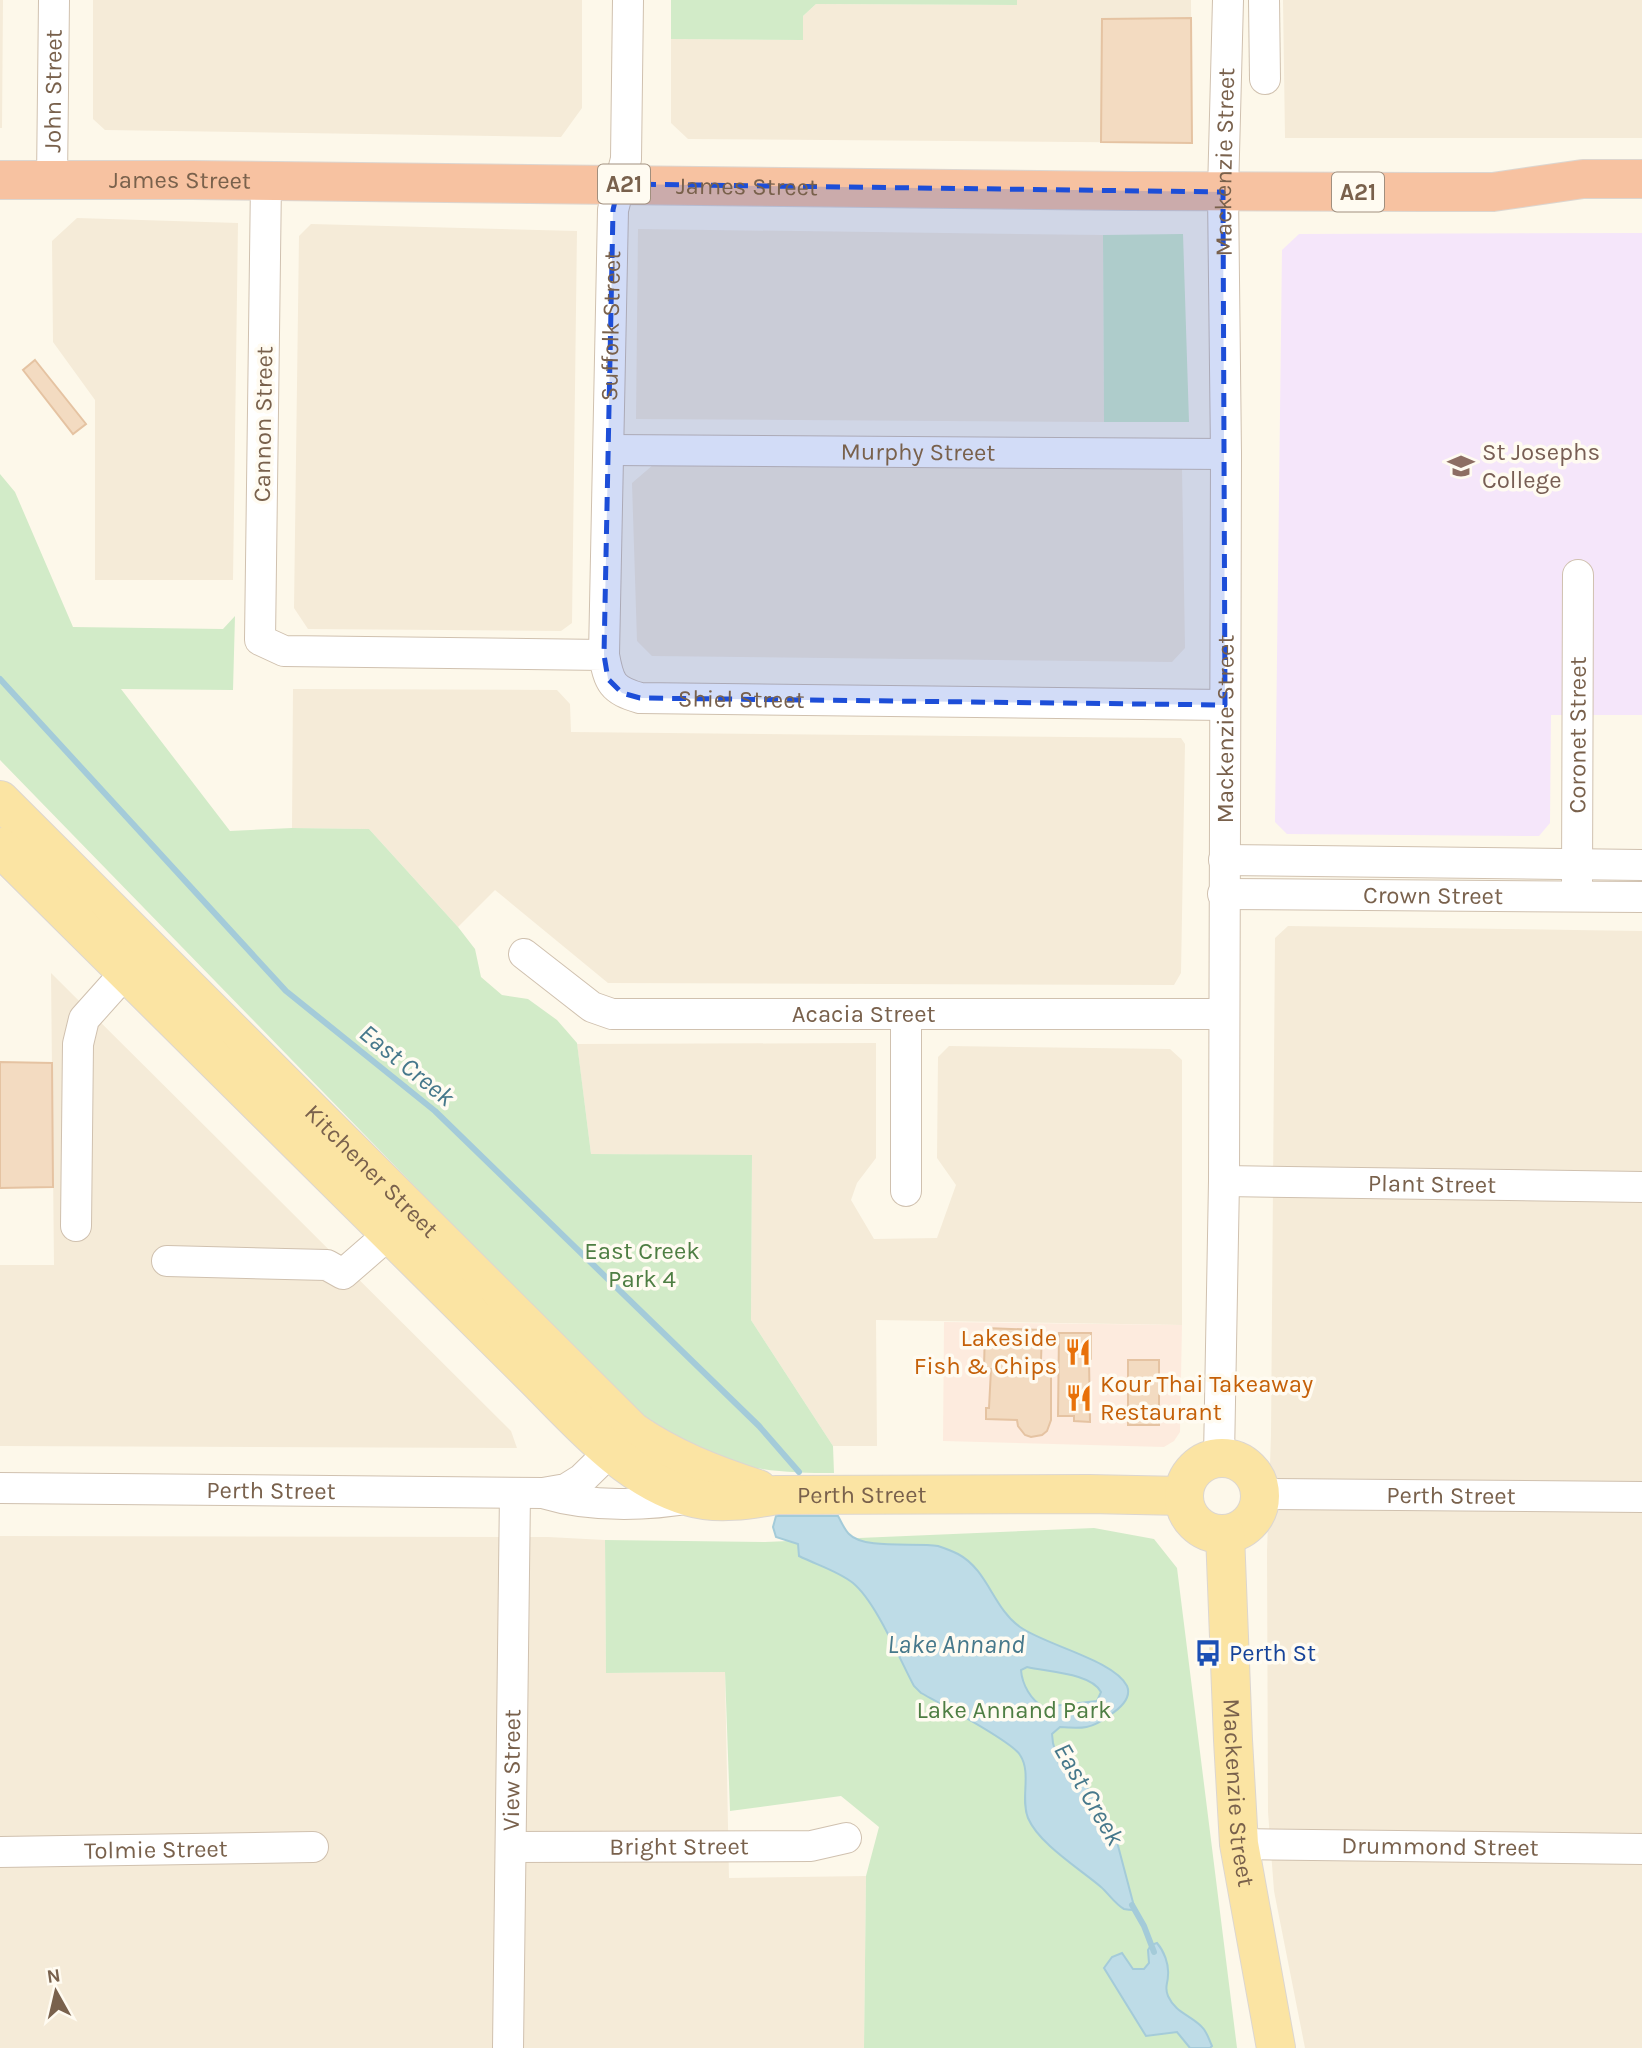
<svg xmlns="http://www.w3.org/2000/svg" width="1642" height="2048" font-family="Karla,sans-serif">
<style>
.residential{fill:#f5ebd8}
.commercial{fill:#fdebde}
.education{fill:#f5e6fa}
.green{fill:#d2ebc8}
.water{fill:#bedce7;stroke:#a4cbd9;stroke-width:2;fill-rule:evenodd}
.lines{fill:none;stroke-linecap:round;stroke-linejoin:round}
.stream{stroke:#a4cbd9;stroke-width:6}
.building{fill:#f3dbc1;stroke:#e5c3a2;stroke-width:2}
.minor-casing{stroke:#d0c1af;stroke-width:32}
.major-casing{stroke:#dcd6d0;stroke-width:40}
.highway-casing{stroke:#dcd6d0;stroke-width:40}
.minor{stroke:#fff;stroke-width:30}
.major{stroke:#fbe4a3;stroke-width:38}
.highway{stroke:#f7c2a1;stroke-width:38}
.marked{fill:#1d4ed8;fill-opacity:0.2;stroke:#1d4ed8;stroke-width:5;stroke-dasharray:14 9;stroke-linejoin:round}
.labels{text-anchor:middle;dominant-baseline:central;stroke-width:7;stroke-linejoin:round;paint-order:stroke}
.shield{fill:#fffbf1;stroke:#a18f7e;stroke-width:2}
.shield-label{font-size:23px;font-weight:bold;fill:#79614c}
.street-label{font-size:24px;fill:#79614c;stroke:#fffbf1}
.education-label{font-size:24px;fill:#785e54;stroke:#fffbf1;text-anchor:start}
.park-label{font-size:24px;fill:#4e7e43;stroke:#fffbf1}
.food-label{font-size:24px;fill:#c56008;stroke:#fffbf1;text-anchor:end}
.transit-label{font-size:24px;fill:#164399;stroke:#fffbf1;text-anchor:start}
.water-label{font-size:26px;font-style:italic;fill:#46788b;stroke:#fffbf1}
</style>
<rect width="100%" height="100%" fill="#fdf8ea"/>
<path class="residential" d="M0,0h3l-1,128h-2z
M93,0h489v108l-21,29 -456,-7 -12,-11z
M1017,0h174l1,143 -504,-4 -17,-16v-84l131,1 1,-24 13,-12 201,1z
M1283,0h359v138h-357z
M77,218l161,5 -5,357h-138v-180l-42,-58 -1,-101z
M311,224l266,7 -5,392 -11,8 -253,-2 -14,-21 5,-372z
M638,229l465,6 1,187 -468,-3z
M653,465l529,4 3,179 -13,14 -520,-6 -15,-15 -5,-158z
M293,689l264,1 13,14 1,28 610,6 4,6 -4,229 -7,12 -566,-2 -113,-93 -37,37 -89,-98 -77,-1z
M1288,926l354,5v1117h-337l-31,-157 -6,-79 -1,-261 4,-116 4,-497z
M51,973l460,458 6,17 -517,-2v-181h54z
M876,1043v115l-19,25 -6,17 23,39 63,-1 19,-53 -19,-27 1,-101 11,-11 221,3 12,11v265l-306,-5 1,126h-44l-82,-126 1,-164 -161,-2 -14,-110z
M0,1536l548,1 57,3 1,133 119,-1 4,206 137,-2 -2,172h-864z"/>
<path class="commercial" d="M944,1322l238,3 -2,107 -6,9 -10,6 -221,-6z"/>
<path class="education" d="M1642,233v482h-91l-1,108 -11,13 -252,-2 -12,-12 7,-572 17,-16z"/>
<path class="green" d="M671,0h346v5l-201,-1 -13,12v24l-132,-1z
M1183,234l6,188h-85l-1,-187z
M0,474l15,18 58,135 150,2 12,-13 -2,74 -112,-1 109,142 62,-3 77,1 89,98 17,22 6,28 21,18 26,4 29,21 20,23 14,111 161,1 -1,165 82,126 1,27c-57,0 -106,-4 -156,-32 -23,-12 -46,-36 -67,-53l-611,-628z
M1094,1528l60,11 23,29 60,480h-373l2,-172 13,-49 -38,-31 -111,15 -5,-139 -119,1 -1,-133 160,2z"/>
<path class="water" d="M776,1516h62c3,5 6,13 11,18 15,16 67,8 89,12 6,2 14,5 20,8 30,16 35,54 62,73 25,18 94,33 107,59 5,12 -8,23 -17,29 -18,14 -28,14 -50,12l-8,7 1,9 6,21 32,27 25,47 19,72c-4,0 -7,0 -11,-1 -8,-4 -16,-16 -23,-22 -21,-18 -62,-43 -73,-69 -8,-20 4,-45 -8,-63 -8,-14 -81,-52 -99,-62l-7,-7c-15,-28 -38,-84 -61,-103 -15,-12 -36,-18 -54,-27l-1,-12 -22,-7 -3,-10zM1027,1667c20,5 64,6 74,25l-4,9 -53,6c-13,-6 -22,-23 -23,-37z
M1157,1943c7,8 12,21 11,32 0,9 -4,12 0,21 7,16 22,19 33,30 6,5 8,14 11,20l-2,2h-20l-13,-16 -31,4 -42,-68 8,-11 10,-4 11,16h11l5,-6 -1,-13 3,-5z"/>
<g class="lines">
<path class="stream" d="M0,679l286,312 149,120 324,315 40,46
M1132,1905l12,21 10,26"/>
</g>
<path class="building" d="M1191,18l1,125 -91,-1 1,-123z
M35,360l51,64 -13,10 -50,-64z
M0,1062l52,1 1,124 -53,1z
M985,1328l57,2 -1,31 10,1v58l-4,11 -5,4 -11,2 -6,-2 -7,-9 -1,-6 -31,-1v-11h3l2,-39h-7z
M1059,1333h32v26l-2,1 1,62 -16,-1v-5h-16z
M1128,1360h31v65h-31z"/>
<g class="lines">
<defs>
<g id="minor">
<path d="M1264,0l1,79"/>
<path id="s1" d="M52,180l2,-180"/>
<path id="s2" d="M266,181l-6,459 24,11 320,4c5,28 8,35 36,43l585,7"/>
<path id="s3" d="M610,450l616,4"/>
<path id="s4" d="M604,655l9,-445 13,-51 2,-159"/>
<path d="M1224,860l418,5"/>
<path id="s5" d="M1577,885l1,-310"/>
<path id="s6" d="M1223,894l419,3"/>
<path id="s7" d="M524,954l68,53 20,7h611"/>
<path d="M906,1016v175"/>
<path id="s8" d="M1224,1181l418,6"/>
<path d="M76,1226l2,-182 6,-25 42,-47"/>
<path d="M167,1261l160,4 16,9 46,-40"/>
<path id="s9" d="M1219,1457l5,-276 2,-727 -3,-262 5,-192"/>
<path id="s10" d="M0,1488l543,5 23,-4 16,-10 44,-43"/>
<path d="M546,1494c43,13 101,12 145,4"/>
<path id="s11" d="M1260,1494l382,3"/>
<path id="s12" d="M1239,1844l403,5"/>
<path id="s13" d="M511,1847l300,-1 35,-8"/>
<path id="s14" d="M0,1852l313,-5"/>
<path id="s15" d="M508,2048l7,-555"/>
</g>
<g id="major">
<path id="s16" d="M0,800l632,631c39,27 80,43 126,58"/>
<path id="s17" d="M0,847l529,525c47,46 95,106 161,125 27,8 60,3 86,-2l313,-1 94,2"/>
<circle cx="1222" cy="1496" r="38"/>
<path id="s18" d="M1225,1534l8,206 6,104 37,204"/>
</g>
<g id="highway">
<path id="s19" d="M0,180h192l938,11 297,1h66l90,-13h59"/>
</g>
</defs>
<use href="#minor" class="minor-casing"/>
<use href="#major" class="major-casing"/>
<use href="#highway" class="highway-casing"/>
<use href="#minor" class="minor"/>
<use href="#major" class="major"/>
<use href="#highway" class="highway"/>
</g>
<path class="marked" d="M619,184l604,8 2,513 -585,-7 -18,-5 -14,-14 -4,-24 9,-445z"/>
<defs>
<symbol id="school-bare" viewBox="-9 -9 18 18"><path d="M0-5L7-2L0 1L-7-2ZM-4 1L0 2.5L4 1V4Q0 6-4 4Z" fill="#8d6e63" stroke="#fffbf1" stroke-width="2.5" paint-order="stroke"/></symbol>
<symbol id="restaurant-bare" viewBox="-9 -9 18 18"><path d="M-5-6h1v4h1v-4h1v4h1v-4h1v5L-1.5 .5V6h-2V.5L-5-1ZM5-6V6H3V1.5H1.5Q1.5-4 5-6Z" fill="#e8710a" stroke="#fffbf1" stroke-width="2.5" paint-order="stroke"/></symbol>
<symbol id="bus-bare" viewBox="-9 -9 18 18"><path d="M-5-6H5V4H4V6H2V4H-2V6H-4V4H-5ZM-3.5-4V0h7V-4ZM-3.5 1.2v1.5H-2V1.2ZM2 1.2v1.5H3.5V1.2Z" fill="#1a4fb4" stroke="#fffbf1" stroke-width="2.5" paint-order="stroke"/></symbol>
</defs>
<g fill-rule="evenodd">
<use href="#school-bare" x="1442" y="447" width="38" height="38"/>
<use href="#restaurant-bare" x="1059" y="1333" width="38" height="38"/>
<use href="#restaurant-bare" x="1060" y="1379" width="38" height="38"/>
<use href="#bus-bare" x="1189" y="1634" width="38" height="38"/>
</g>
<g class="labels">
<g class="shield">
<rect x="598" y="164.5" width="52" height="39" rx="5"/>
<rect x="1332" y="172.5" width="52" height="39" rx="5"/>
</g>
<g class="shield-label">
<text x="624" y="184">A21</text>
<text x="1358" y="192">A21</text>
</g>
<g class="street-label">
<text stroke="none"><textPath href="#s1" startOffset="89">John Street</textPath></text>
<text stroke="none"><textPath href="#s9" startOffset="1295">Mackenzie Street</textPath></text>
<text stroke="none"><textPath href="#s19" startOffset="180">James Street</textPath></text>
<text stroke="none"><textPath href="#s19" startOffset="747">James Street</textPath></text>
<text stroke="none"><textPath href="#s4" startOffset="329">Suffolk Street</textPath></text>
<text transform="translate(263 424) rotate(-89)">Cannon Street</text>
<text stroke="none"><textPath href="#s3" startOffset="308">Murphy Street</textPath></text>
<text stroke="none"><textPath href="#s2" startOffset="968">Shiel Street</textPath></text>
<text stroke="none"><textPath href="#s9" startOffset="728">Mackenzie Street</textPath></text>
<text stroke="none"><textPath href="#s5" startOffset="150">Coronet Street</textPath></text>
<text stroke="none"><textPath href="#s6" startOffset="210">Crown Street</textPath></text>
<text stroke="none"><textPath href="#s7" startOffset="359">Acacia Street</textPath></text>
<text stroke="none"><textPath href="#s16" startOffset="525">Kitchener Street</textPath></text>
<text stroke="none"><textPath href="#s8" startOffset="208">Plant Street</textPath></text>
<text stroke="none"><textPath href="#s10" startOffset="271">Perth Street</textPath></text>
<text stroke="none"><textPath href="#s17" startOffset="1124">Perth Street</textPath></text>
<text stroke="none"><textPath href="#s11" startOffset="191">Perth Street</textPath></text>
<text stroke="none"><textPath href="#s15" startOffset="278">View Street</textPath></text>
<text stroke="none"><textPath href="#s18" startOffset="259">Mackenzie Street</textPath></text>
<text stroke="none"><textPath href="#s13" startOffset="168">Bright Street</textPath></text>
<text stroke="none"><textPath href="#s12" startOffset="201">Drummond Street</textPath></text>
<text stroke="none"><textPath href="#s14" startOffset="156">Tolmie Street</textPath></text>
</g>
<g class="education-label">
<text x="1482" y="452">St Josephs<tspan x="1482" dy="28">College</tspan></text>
</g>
<g class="park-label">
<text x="642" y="1251">East Creek<tspan x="642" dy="28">Park 4</tspan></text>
<text x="1014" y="1710">Lake Annand Park</text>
</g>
<g class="food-label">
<text x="1057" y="1338">Lakeside<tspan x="1057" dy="28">Fish &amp; Chips</tspan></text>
<text x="1100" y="1384" text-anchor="start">Kour Thai Takeaway<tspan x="1100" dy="28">Restaurant</tspan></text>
</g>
<g class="transit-label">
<text x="1229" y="1653">Perth St</text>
</g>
<g class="water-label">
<text transform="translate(407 1065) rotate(39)">East Creek</text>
<text x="956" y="1644">Lake Annand</text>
<text transform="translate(1089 1794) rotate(60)">East Creek</text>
</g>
</g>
<g transform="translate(56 1992) rotate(352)" stroke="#fffbf1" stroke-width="5" paint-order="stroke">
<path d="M0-5L12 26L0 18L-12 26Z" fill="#79614c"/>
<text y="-10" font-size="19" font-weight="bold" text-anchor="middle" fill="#79614c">N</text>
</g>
</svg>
